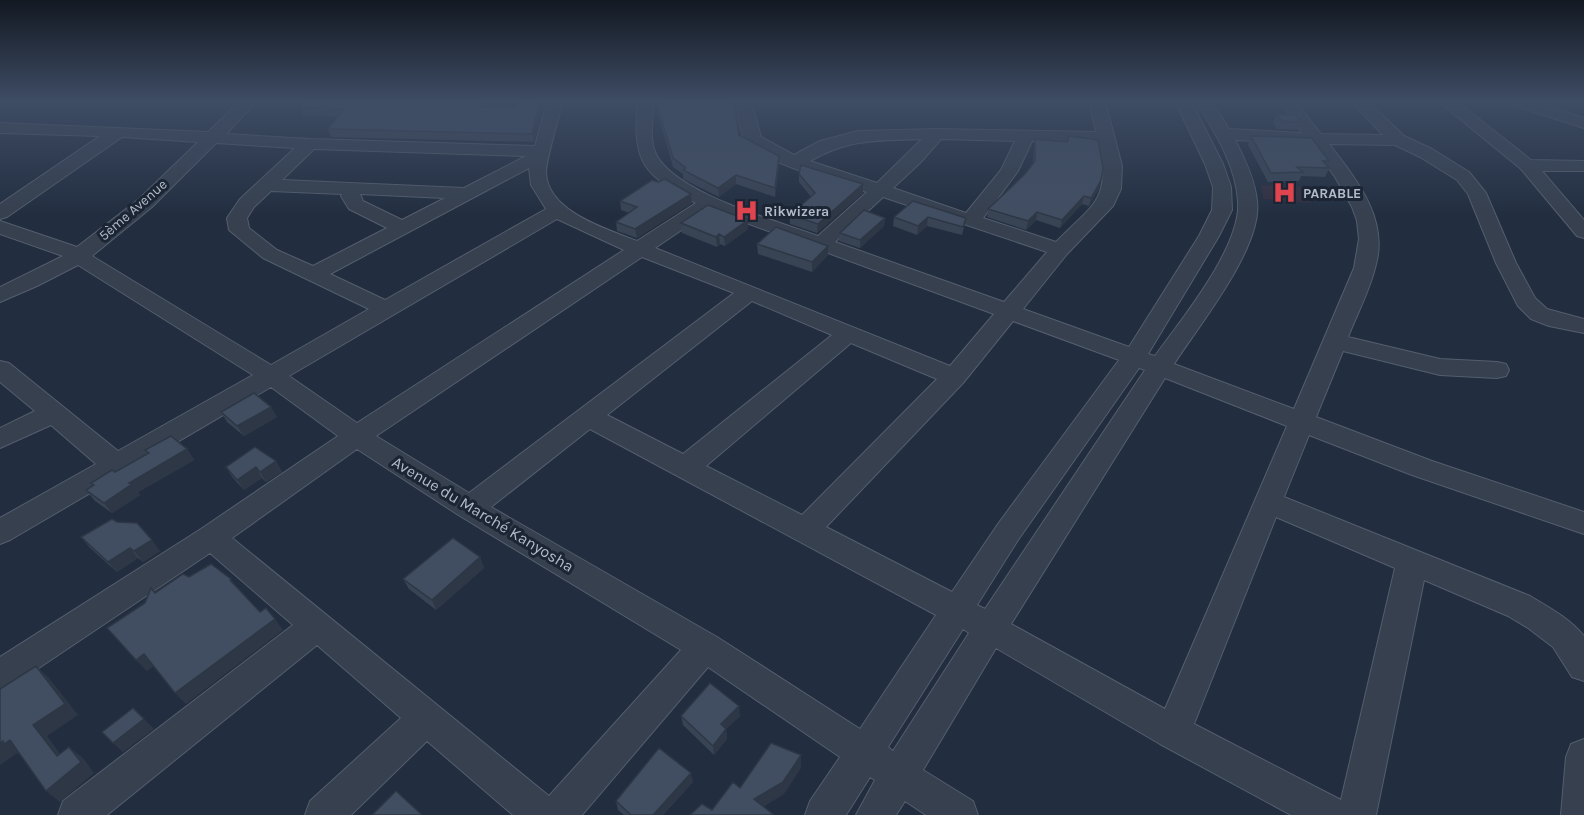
<svg xmlns="http://www.w3.org/2000/svg" width="1584" height="815" font-family="Karla,sans-serif">
<style>
.medical{fill:#312f40}
.lines{fill:none;stroke-linecap:round;stroke-linejoin:round}
.minor-casing{stroke:#545e6d;stroke-width:2}
.minor{fill:#36404f;fill-rule:evenodd}
.wall{fill:#384354}
.shaded-wall{fill:#2e3745}
.building{fill:#414e62;stroke:#2e3745;stroke-width:1.5}
.labels{text-anchor:middle;dominant-baseline:central;stroke-width:6;stroke-linejoin:round;paint-order:stroke}
.far-poi-label{font-size:14px;font-weight:bold;fill:#b2bbca;stroke:#1b2534;text-anchor:start}
.far-street-label{font-size:14px;fill:#b2bbca;stroke:#1b2534}
.street-label{font-size:16px;fill:#b2bbca;stroke:#1b2534}
</style>
<rect width="100%" height="100%" fill="#222e40"/>
<path class="medical" d="M1261,185l46,2 3,16 -47,-4z"/>
<g class="lines">
<defs>
<path id="minor" d="M240,101h17l-31,33 84,5 225,7 12,-45h16c-4,16 -17,58 -17,72 2,39 61,56 91,68l59,-38c-54,-29 -64,-41 -58,-102h16c-1,16 -5,35 1,51 17,41 123,69 163,84l49,-44c-28,-9 -104,-29 -121,-50 -7,-10 -8,-29 -11,-41h16l10,36 33,18 26,-14 38,-10 78,-2 160,3 -7,-31h16l17,65 -1,23 -8,17 -46,48 -44,55 106,38 70,-111 13,-26 1,-23 -8,-23 -30,-63h16l32,63 8,23 1,23 -13,26 -71,118 7,2c26,-36 87,-110 83,-155 -2,-36 -24,-70 -42,-100h16l17,28 73,4 -23,-32h16l26,33 62,1 -32,-34h17l36,35 28,13 37,23 17,21 30,70 19,35 12,11 37,10v14l-35,-7 -18,-7 -13,-13 -22,-43 -28,-69 -11,-14 -37,-23 -25,-12 -66,-1c28,36 61,76 46,124 -6,24 -18,46 -27,69l92,22 57,3 9,2 3,6 -3,6 -9,2 -57,-3 -97,-24 -27,66 116,44 152,51v22l-172,-59 -103,-40 -25,62 246,99c20,12 39,22 54,40v45l-12,-4 -19,-30 -25,-19 -20,-12 -84,-36 -48,235h-85l-131,-71 -164,-96 -73,122 50,31 5,14h-52l-21,-14 -9,14h-40l19,-35 -5,-3 -24,38h-41l5,-14 30,-44 -132,-90 -126,148h-69l-86,-74 -76,74h-46l5,-14 91,-83 -84,-73 -210,170h-49l5,-14 230,-176 -83,-72 -198,133 -12,4v-33l201,-128 137,-93 -67,-49 -261,153 -10,4v-26l96,-54 -45,-39 -51,23v-20l35,-17 -35,-29v-21l9,2 109,88 135,-76 -175,-110 -41,21 -37,16v-15l63,-31 -63,-22v-13l77,26 62,-48 59,-57 -76,-5 -115,80 -7,2v-15l100,-68 -100,-3v-10l208,9zM922,139l-45,44 -67,-22c42,-23 65,-20 112,-22zM941,139l74,2 -14,29 -35,43 -73,-25 28,-26zM1235,140l76,4 24,33 17,30 5,14 2,18 -5,29 -60,141 -120,-45c25,-39 89,-117 83,-163 -2,-21 -12,-42 -22,-61zM1032,141l66,1c14,58 -4,61 -42,100l-73,-24 35,-47zM216,143l79,5 -55,51 -13,19 2,12 34,28 106,51 -98,56 -179,-109 60,-49zM314,149l212,7 -62,32 -182,-8zM529,168l2,17 15,24 -161,91 -55,-26zM271,191l71,3 -1,2 8,13 38,19 -74,38 -36,-16 -28,-22 -2,-10 7,-11zM360,194l85,4 -43,22 -39,-19zM883,197l164,55 -43,50 -169,-60zM711,210l283,104 -44,52 -295,-118zM557,219l67,31 -267,173 -68,-47zM642,257l92,36 -265,200 -93,-57zM752,301l80,34 -149,119 -76,-39zM1013,321l106,39 -121,164 -46,68 -126,-65 137,-144zM851,343l86,36 -135,136 -96,-49zM1139,368l6,2 -160,239 -8,-4 41,-65zM1165,378l122,48 -122,283 -154,-85zM590,429l346,186 -76,114 -143,-92 -226,-130zM357,449l103,67 221,134 -132,146 -317,-258zM1276,517l119,51 -54,232 -147,-76zM963,629l6,4 -76,118 -5,-4z
M1438,101h18l75,59 53,1v10h-42l42,49v18l-7,-2 -56,-67z
M1507,101h25l52,17v10l-75,-24z
M1584,739v76h-23l5,-58 5,-13z"/>
</defs>
<use href="#minor" class="minor-casing"/>
<use href="#minor" class="minor"/>
</g>
<path class="wall" d="M306,101h185l-4,6h28l3,-6h25v5l-9,36 -203,-5 -3,-8 10,-12 -35,-2 -3,-8z
M656,101l83,34 40,21v9l-4,32 -39,-13 -17,13 -36,-18v-5l-10,-7 -16,-57z
M1277,114l24,8 -4,8 -20,-1 -4,-6z
M1251,136l78,25 -2,5 2,2 -4,9 -24,-1 -2,5 -31,1 -20,-37z
M1035,139l64,49 -10,18 -7,-2 -22,24 -24,-8 -10,10 -39,-13 1,-8 37,-35 8,-11 1,-16z
M799,174l64,19 -46,40 -27,-9v-9l21,-18 -12,-15z
M620,201l72,2 -55,35 -20,-7 -1,-9 13,-9 -8,-3z
M913,201l51,26 -2,8 -35,-9 -10,9 -24,-9 1,-9z
M885,218l-1,8 -24,22 -21,-7 1,-8z
M748,220v9l-23,17 -5,-2 -3,3 -35,-14 -1,-10z
M757,244l71,11 -16,17 -54,-18z
M221,412l56,5 -33,19 -17,-14z
M187,449l7,11 -56,32 2,3 -28,18 -17,-12 -9,-11 7,-4 -2,-3 24,-11 33,-19 -3,-3z
M276,461l6,11 -16,10 -4,-4 -18,12 -12,-13 -6,-10z
M81,537l79,14 -17,11 -5,-4 -21,14 -27,-24z
M480,557l4,11 -48,42 -27,-21 -6,-10z
M681,716h59l-14,13 1,10 -13,16 -31,-30z
M693,782l-30,33h-39l-6,-5 -2,-9z"/>
<path class="shaded-wall" d="M484,101h7l-10,14 -2,-8z
M540,101h3v5l-9,36 -2,-8z
M779,156v9l-4,32v-9z
M736,175v9l-17,13 -1,-9z
M1101,180l-2,8 -10,18 2,-8z
M863,184v9l-46,40 1,-9z
M691,194l1,9 -55,35 -2,-9z
M1084,196l-2,8 -22,24 2,-8z
M1037,212l-1,8 -10,10 2,-9z
M928,217l-1,9 -10,9 1,-9z
M885,218l-1,8 -24,22v-8z
M748,220v9l-23,17 -1,-9z
M719,234l1,10 -3,3 -1,-10z
M828,246v9l-16,17v-10z
M271,407l6,10 -33,19 -7,-10z
M187,449l7,11 -56,32 2,3 -28,18 -8,-10 25,-20z
M276,461l6,11 -16,10 -6,-10z
M256,467l6,11 -18,12 -7,-10z
M152,540l8,11 -17,11 -9,-11z
M130,548l8,10 -21,14 -9,-10z
M480,557l4,11 -48,42 -4,-10z
M275,619l8,11 -97,74 -11,-11z
M144,654l10,12 -7,5 -11,-11z
M36,666l13,12 29,37 -31,21 23,31 -13,-11 -24,-31z
M739,706l1,10 -18,17 -1,-9z
M133,708l21,21 -31,23 -10,-9z
M726,729l1,10 -13,16 -1,-9z
M10,740l15,11 -6,4 -2,-2 -17,12v-22l3,-2z
M69,747l14,11 11,15 -34,29 -14,-11z
M801,755v13l-17,26 -29,18 -1,-13z
M691,773l2,9 -30,33h-10z"/>
<path class="building" d="M306,101h178l-5,6h36l3,-6h22l-8,33 -204,-5 16,-20 -44,-2z
M656,101h78l5,34 40,21 -4,32 -39,-13 -18,13 -35,-18 3,-2 -13,-10z
M1277,114l19,1 5,7 -20,-1z
M1069,136l29,4 5,28 -2,12 -10,18 -7,-2 -22,24 -25,-8 -9,9 -40,-12 37,-35 10,-13v-22l32,3z
M1251,136l61,2 17,23h-6l6,7 -32,-1 6,5 -32,1z
M801,165l62,19 -45,40 -28,-9 25,-22 -16,-19z
M665,179l26,15 -56,35 -19,-7 21,-15 -17,-6 32,-21 6,2z
M913,201l53,17 -3,9 -35,-10 -10,9 -24,-9z
M708,205l40,15 -24,17 -5,-3 -3,3 -35,-14z
M864,210l21,8 -25,22 -20,-7z
M776,227l52,19 -16,16 -55,-18z
M254,393l17,14 -34,19 -16,-14z
M171,436l16,13 -58,34 3,1 -28,19 -18,-13 8,-5 -3,-2 21,-13 3,2 34,-19 -4,-3z
M255,447l21,14 -16,11 -4,-5 -19,13 -11,-13z
M112,519l5,3 20,1 15,17 -18,11 -4,-3 -22,14 -27,-25z
M453,538l27,19 -48,43 -29,-21z
M211,564l20,15 -1,1 30,32 6,-4 9,11 -100,74 -31,-39 -8,6 -29,-32 38,-25 6,-15 4,5 28,-19 6,3z
M36,666l29,38 -32,21 24,31 12,-9 12,15 -35,29 -36,-51 -6,4 -1,-3 -3,2v-54z
M710,683l29,23 -18,18 5,5 -13,17 -32,-30z
M133,708l11,11 -31,24 -11,-11z
M771,743l30,12 -18,27 -29,17 20,16h-84l12,-11 10,6 21,-28 7,6z
M659,748l32,25 -38,42h-22l-15,-14z
M396,791l25,23 -1,1h-48z"/>
<linearGradient id="sky" x2="0" y2="1"><stop stop-color="#131923"/><stop offset="0.47" stop-color="#3e4c64"/><stop offset="1" stop-color="#3e4c64" stop-opacity="0"/></linearGradient>
<rect width="1584" height="215" fill="url(#sky)"/>
<defs>
<symbol id="hospital-bare" viewBox="-9 -9 18 18"><path d="M-5-5h3v3.5h4V-5h3V5h-3V1.5h-4V5h-3Z" fill="#e0444e" stroke="#1b2534" stroke-width="2.5" paint-order="stroke"/></symbol>
</defs>
<g fill-rule="evenodd">
<use href="#hospital-bare" x="1268" y="176" width="33" height="33"/>
<use href="#hospital-bare" x="730" y="194" width="33" height="33"/>
</g>
<g class="labels">
<g class="far-poi-label">
<text x="1303" y="193">PARABLE</text>
<text x="764" y="211">Rikwizera</text>
</g>
<g class="far-street-label">
<text transform="translate(133 210) rotate(-41)">5ème Avenue</text>
</g>
<g class="street-label">
<text transform="translate(483 514) rotate(31)">Avenue du Marché Kanyosha</text>
</g>
</g>
</svg>
